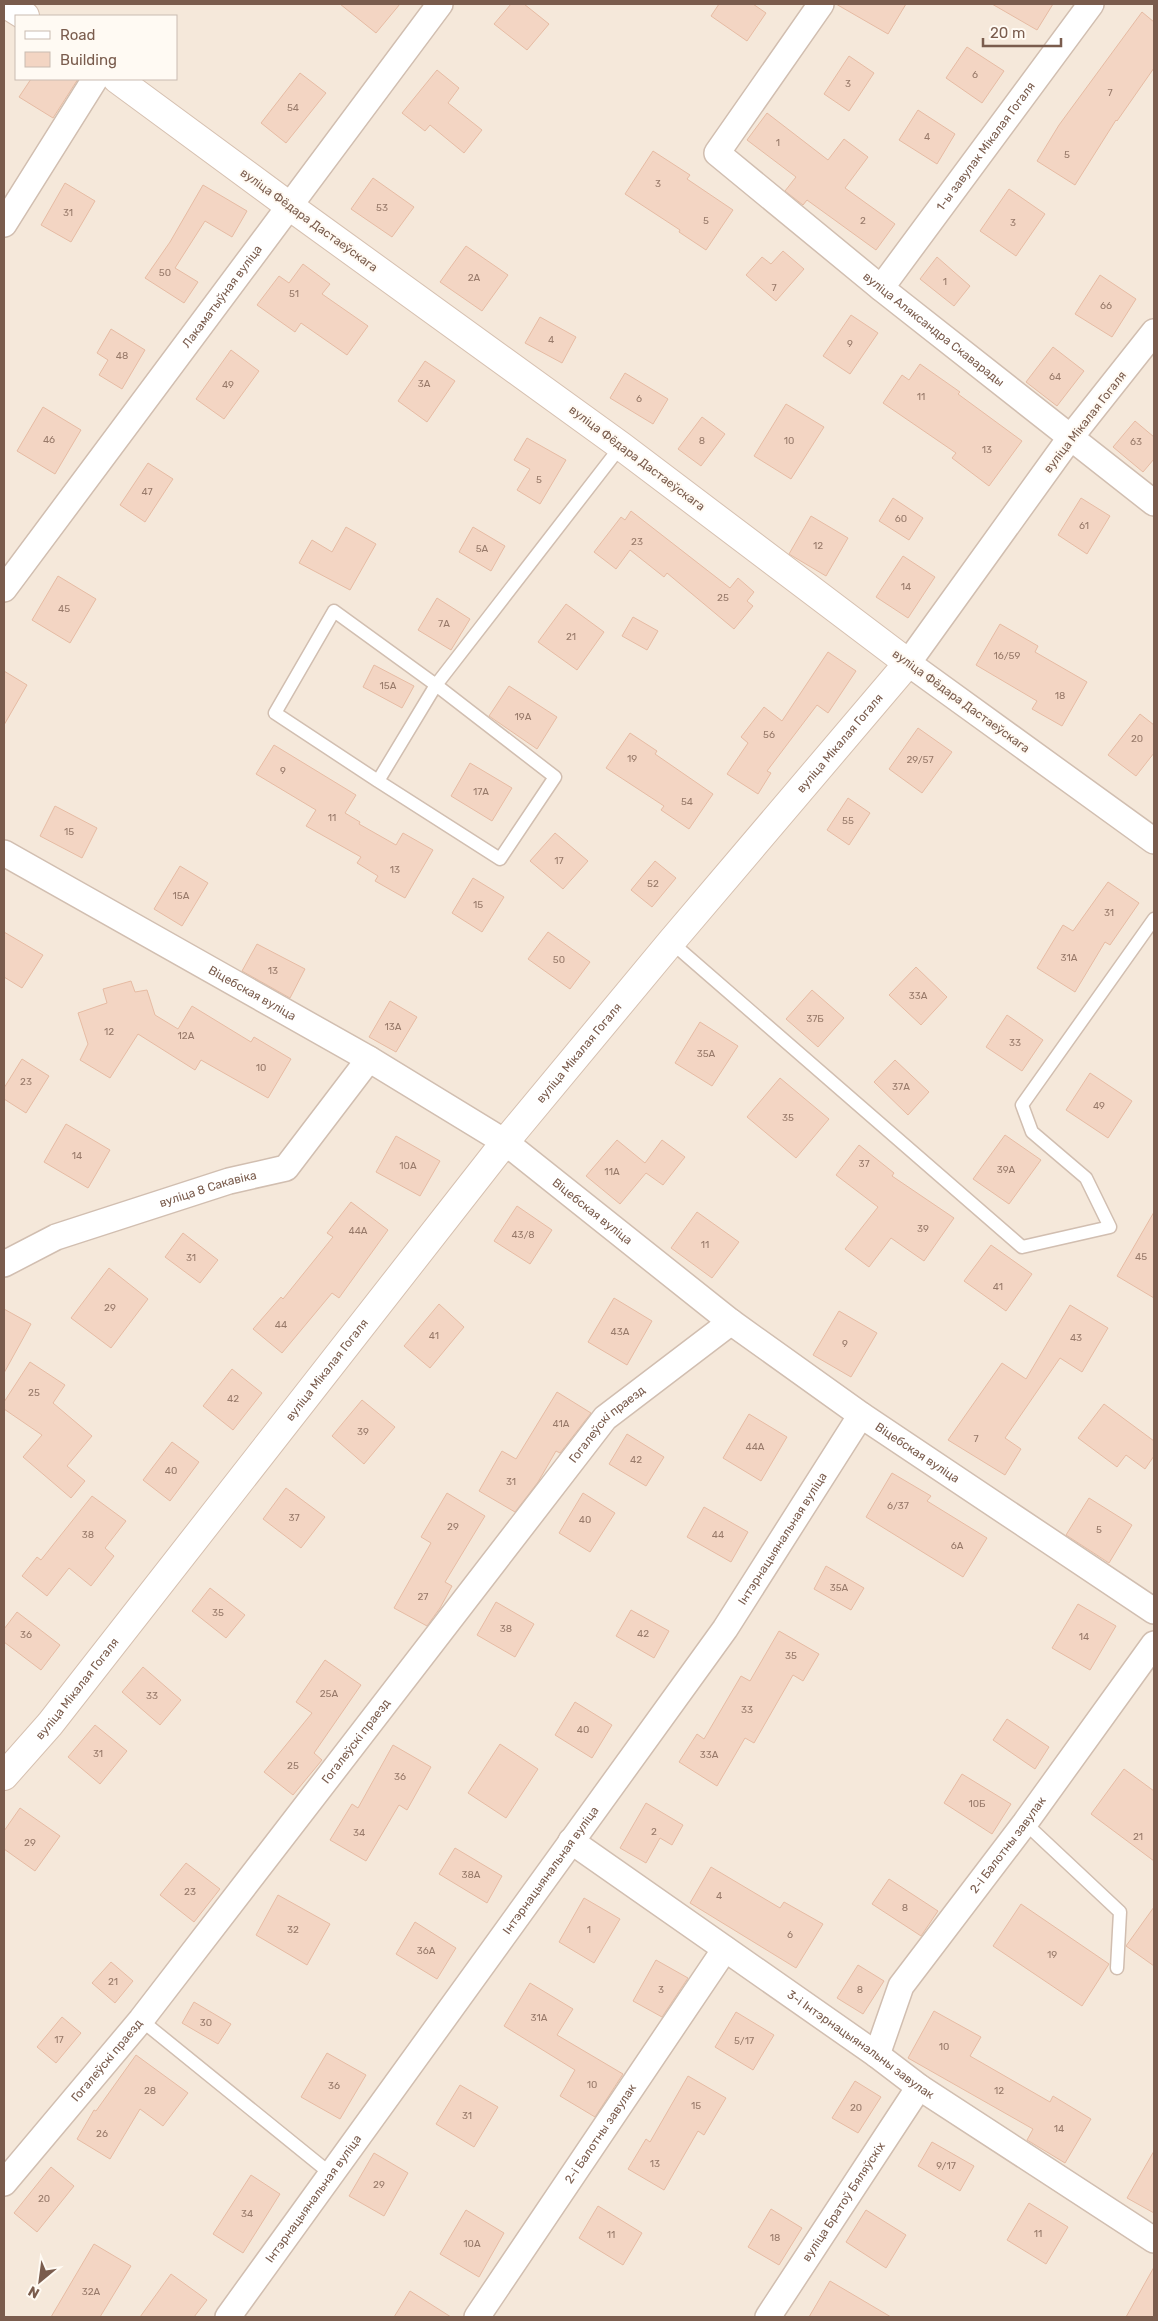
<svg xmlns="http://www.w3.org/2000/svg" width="1158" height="2321" font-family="Rubik,sans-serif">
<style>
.residential{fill:#f5e8da;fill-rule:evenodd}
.building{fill:#f3d5c3;stroke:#e6bba3}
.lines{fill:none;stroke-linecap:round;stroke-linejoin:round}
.lane-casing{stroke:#d1beb0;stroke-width:15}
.street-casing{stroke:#d1beb0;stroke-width:28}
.secondary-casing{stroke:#d6c0b0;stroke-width:30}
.lane{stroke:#fff;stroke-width:12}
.street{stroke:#fff;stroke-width:25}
.secondary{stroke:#fff;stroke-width:28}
.labels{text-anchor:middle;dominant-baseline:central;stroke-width:4;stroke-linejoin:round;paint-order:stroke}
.number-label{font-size:10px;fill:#987a6a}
.street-label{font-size:12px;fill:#7a5c4d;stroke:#fffaf3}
</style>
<rect width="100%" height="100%" fill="#fdf6ec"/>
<path class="residential" d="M4,4h1150v2313h-1150zM16,16h160v63h-160z"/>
<path class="building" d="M340,4h60l-24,29z
M511,4h13l25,20 -22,26 -33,-26z
M719,4h34l13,9 -19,28 -36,-25z
M836,4h70l-18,30z
M992,4h61l-16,26z
M1142,12l12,10v46l-37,53 -1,-1 -41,65 -38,-24 22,-36z
M967,47l37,24 -22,32 -36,-25z
M849,56l25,17 -25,38 -25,-17z
M437,70l22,18 -11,15 34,27 -18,23 -34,-28 -5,6 -23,-18z
M300,73l26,20 -40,50 -25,-20z
M31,79h47l-25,39 -34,-21z
M918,110l37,24 -18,30 -38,-24z
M767,113l61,47 16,-21 24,18 -23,31 50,36 -19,26 -69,-50 -4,5 -18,-14 11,-14 -49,-37z
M653,151l37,24 -3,4 46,31 -27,40 -27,-18 1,-2 -55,-36z
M373,178l41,29 -22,30 -41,-28z
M65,183l30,18 -24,41 -30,-17z
M203,185l44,26 -15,26 -27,-16 -30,47 23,14 -14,21 -39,-25 25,-36z
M1009,189l36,25 -29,42 -36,-25z
M466,246l42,29 -26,36 -42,-29z
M783,251l21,18 -28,32 -30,-26 16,-18 9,7z
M937,257l33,29 -16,20 -34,-27z
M303,264l27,20 -8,10 46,32 -21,29 -46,-32 -6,9 -38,-27 22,-29 10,7z
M1100,275l36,24 -24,38 -37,-23z
M851,315l27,18 -28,41 -27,-18z
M540,317l36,20 -14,26 -37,-20z
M111,329l34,21 -23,39 -23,-14 9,-15 -11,-7z
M1053,347l31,24 -27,35 -31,-24z
M231,350l28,21 -35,48 -28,-20z
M425,361l30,20 -28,41 -29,-21z
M920,364l40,28 -2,2 64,47 -33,45 -37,-28 4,-5 -73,-50 19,-28 7,5z
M625,373l43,26 -15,25 -43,-26z
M786,404l38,23 -33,52 -37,-23z
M43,407l38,23 -26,44 -38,-23z
M702,417l23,17 -24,32 -23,-17z
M1135,421l19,16v22l-11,13 -30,-25z
M527,438l39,22 -26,44 -23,-14 13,-21 -16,-9z
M148,463l25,16 -28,43 -25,-17z
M893,498l30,20 -14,22 -30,-19z
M1081,498l29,18 -23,38 -29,-19z
M631,511l99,77 8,-10 16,14 -7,9 6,5 -19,23 -67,-56 -3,4 -34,-27 -14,19 -22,-17 27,-35 4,3z
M811,516l37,22 -22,38 -37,-22z
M346,527l30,17 -26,46 -51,-27 13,-23 20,12z
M473,527l32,19 -14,25 -32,-19z
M903,556l32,21 -27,41 -32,-21z
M58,576l38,23 -26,44 -38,-23z
M437,598l33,21 -19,31 -33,-20z
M566,604l38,28 -27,38 -39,-28z
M633,617l25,14 -11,19 -25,-14z
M1000,624l38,22 -3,6 52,30 -25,44 -30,-17 5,-8 -61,-36z
M828,652l28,19 -28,42 -11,-8 -50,66 4,2 -13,21 -31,-20 21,-31 -7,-6 23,-30 18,14z
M374,665l40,21 -12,22 -39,-21z
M4,671l23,14 -23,40z
M509,686l48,31 -20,32 -48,-33z
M1140,714l14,11v28l-18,23 -28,-21z
M918,728l34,24 -30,41 -33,-24z
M630,733l27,18 -2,3 58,40 -24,35 -28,-19 3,-4 -58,-38z
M274,745l82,50 -11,18 15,9 -1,2 37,21 7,-12 30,17 -28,48 -30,-17 3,-5 -21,-13 4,-6 -55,-31 10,-16 -60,-36z
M470,763l42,25 -20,33 -41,-25z
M848,798l22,15 -21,32 -22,-15z
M55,806l42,22 -15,30 -42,-22z
M555,833l33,28 -25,28 -33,-28z
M655,861l21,17 -24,29 -21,-17z
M180,866l28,17 -26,43 -28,-17z
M473,878l31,19 -22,35 -30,-19z
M1108,882l31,21 -29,42 -5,-3 -30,50 -38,-24 26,-43 10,6z
M4,932l39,23 -21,33 -18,-11z
M548,932l42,30 -20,27 -42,-30z
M257,944l48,25 -15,29 -48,-27z
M916,967l31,30 -26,28 -32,-30z
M131,981l4,11 12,-2 8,25 23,14 14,-23 59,36 3,-5 37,22 -23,39 -67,-38 -6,10 -57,-36 -28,44 -30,-18 8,-16 -10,-31 29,-10 -4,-14z
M812,990l32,28 -26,29 -32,-28z
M390,1001l27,16 -21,35 -27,-15z
M1007,1015l36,25 -21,31 -36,-24z
M700,1022l38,24 -26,40 -37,-23z
M22,1059l27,17 -23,37 -22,-14v-11z
M895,1060l34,32 -21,23 -34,-33z
M1090,1073l42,28 -24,37 -42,-28z
M780,1078l49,41 -33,39 -49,-41z
M66,1124l44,26 -22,38 -44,-26z
M1005,1135l36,25 -32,44 -36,-25z
M396,1136l44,25 -20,35 -44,-24z
M617,1140l28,23 17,-23 23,17 -22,28 -17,-12 -26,31 -34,-28z
M859,1145l35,28 -2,3 62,42 -30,43 -33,-23 -22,29 -24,-18 33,-42 -42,-32z
M351,1202l37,28 -49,68 -7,-5 -50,60 -29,-24 28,-32 2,2 50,-62 -6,-4z
M517,1206l35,24 -22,34 -36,-23z
M697,1212l42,30 -27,36 -41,-30z
M1154,1212v86l-37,-22z
M183,1233l35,27 -18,23 -35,-26z
M991,1245l41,29 -26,37 -42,-30z
M109,1268l39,31 -37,49 -40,-30z
M614,1298l38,23 -25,44 -39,-23z
M439,1304l25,23 -34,41 -26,-22z
M1070,1305l38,23 -26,44 -22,-14 -55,80 16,11 -16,26 -57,-35 54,-77 24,16z
M4,1309l27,15 -27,49z
M839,1311l38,22 -26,44 -38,-22z
M30,1362l35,23 -12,18 39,33 -25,30 18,15 -14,17 -48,-41 19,-22 -38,-26v-7z
M232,1369l30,24 -29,37 -30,-24z
M557,1392l34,21 -31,40 -4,-2 -18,31 -23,30 -36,-21 23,-40 14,8z
M362,1400l33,27 -31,37 -32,-28z
M1104,1404l50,37v15l-9,13 -19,-14 -9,12 -39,-29z
M749,1414l38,23 -26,44 -38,-23z
M627,1434l37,23 -18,29 -37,-22z
M172,1442l27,20 -29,39 -27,-21z
M892,1473l39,23 -4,5 60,37 -24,39 -97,-60z
M286,1488l39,29 -24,31 -38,-29z
M447,1493l38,23 -40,66 7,4 -12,22 -13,18 -33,-18 37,-65 -10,-6z
M583,1493l32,20 -25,39 -31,-19z
M92,1496l34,25 -21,27 9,8 -23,30 -22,-18 -22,28 -25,-20 15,-19 4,3z
M1089,1498l43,27 -23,38 -43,-28z
M704,1507l44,25 -17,30 -44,-25z
M826,1566l38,22 -13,22 -37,-21z
M210,1588l35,27 -19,23 -34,-27z
M496,1602l38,22 -19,33 -38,-22z
M1078,1604l38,22 -26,44 -38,-22z
M631,1610l38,21 -15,27 -38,-22z
M17,1612l43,33 -19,25 -37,-28v-13z
M779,1631l40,23 -16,27 -10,-6 -39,68 -9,-5 -28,48 -38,-24 18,-28 7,5 37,-63 9,5z
M325,1660l36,25 -47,68 8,7 -29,35 -29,-23 48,-59 -16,-11z
M143,1667l38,33 -21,25 -38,-33z
M575,1702l37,23 -20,33 -37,-23z
M1007,1719l42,28 -14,22 -42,-29z
M95,1725l32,26 -27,33 -32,-27z
M500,1744l38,25 -32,49 -38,-25z
M393,1745l38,22 -24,43 -8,-5 -33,56 -36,-21 22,-36 6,4z
M1124,1769l30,22v70l-63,-47z
M962,1774l49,30 -19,30 -48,-31z
M646,1803l37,22 -11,20 -12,-7 -14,25 -26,-15z
M20,1808l40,28 -25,35 -31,-22v-18z
M455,1848l47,28 -15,27 -48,-29z
M186,1863l34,26 -26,33 -34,-27z
M711,1867l69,41 4,-6 39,22 -27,44 -106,-65z
M889,1879l49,32 -17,25 -49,-32z
M278,1895l52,29 -23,41 -51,-30z
M584,1898l36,21 -26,44 -35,-21z
M1021,1904l88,60 -27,42 -89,-60z
M1154,1907v59l-28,-20z
M415,1922l41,26 -19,31 -41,-25z
M656,1960l32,18 -26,39 -29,-16z
M111,1962l22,19 -18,22 -23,-20z
M858,1965l26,16 -21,33 -26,-16z
M530,1983l43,26 -16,26 66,39 -28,43 -35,-21 15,-26 -71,-44z
M194,2002l37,22 -13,20 -36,-21z
M934,2011l47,26 -11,19 80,46 3,-6 38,23 -26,44 -38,-23 6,-11 -125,-71z
M736,2012l38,23 -21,35 -38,-23z
M62,2017l19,16 -25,30 -19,-16z
M327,2053l39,22 -26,44 -39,-22z
M136,2055l52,38 -25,33 -23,-17 -30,50 -33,-20 17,-29 2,1z
M688,2076l38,22 -22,37 -6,-4 -34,59 -36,-21 18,-30 4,3z
M855,2081l26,16 -23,36 -26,-15z
M460,2085l38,22 -24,40 -38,-23z
M932,2142l42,24 -14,25 -42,-25z
M1154,2151v62l-27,-15z
M374,2153l34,20 -24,43 -35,-20z
M51,2167l23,19 -37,46 -23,-19z
M251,2175l29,19 -37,59 -30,-19z
M1029,2203l39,24 -22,37 -39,-24z
M598,2206l44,27 -19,32 -44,-27z
M771,2209l31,19 -23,37 -31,-18z
M466,2210l38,23 -25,44 -39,-23z
M866,2210l40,25 -20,33 -40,-26z
M94,2244l37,22 -31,51h-49z
M1154,2267v50h-28z
M171,2274l36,26 -13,17h-54z
M830,2281l61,36h-82z
M410,2291l41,26h-57z"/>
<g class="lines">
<defs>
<path id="lane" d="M378,781l122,78 55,-82 -119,-92 -102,-74 -59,102 103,68 58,-96 185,-239
M671,942l351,305 88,-20 -24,-49 -54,-46 -10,-27 132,-186
M1025,1823l95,89 -3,56
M141,2020l190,154"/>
<g id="street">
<path id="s1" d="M821,4l-104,149 164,135 273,215"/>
<path d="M4,224l91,-145"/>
<path id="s2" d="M881,288l210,-284"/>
<path d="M1154,332l-84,106 -162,225 246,178"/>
<path id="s3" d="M4,589l436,-585"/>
<path id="s4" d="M4,853l365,206 136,83 226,180 130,93 293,196"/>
<path id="s5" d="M4,1264l52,-27 173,-56 57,-13 83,-109"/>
<path id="s6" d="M571,1841l306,214 42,32 235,153"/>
<path id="s7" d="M877,2055l24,-69 124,-163 129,-179"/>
<path id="s8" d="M4,2183l137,-163 464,-602 126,-96"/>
<path id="s9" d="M228,2317l497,-688 136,-214"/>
<path id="s10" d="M477,2317l248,-368"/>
<path id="s11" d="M768,2317l151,-230"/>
</g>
<g id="secondary">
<path d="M6,4l19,12"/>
<path id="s12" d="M4,1776l46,-52 455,-582 166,-200 237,-279 -287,-217 -333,-241 -171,-126"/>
</g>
</defs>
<use href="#lane" class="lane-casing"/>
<use href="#street" class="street-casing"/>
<use href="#secondary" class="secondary-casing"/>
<use href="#lane" class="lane"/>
<use href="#street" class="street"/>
<use href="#secondary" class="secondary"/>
</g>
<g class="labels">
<g class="number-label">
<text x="975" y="75">6</text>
<text x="848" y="84">3</text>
<text x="1110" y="93">7</text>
<text x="293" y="108">54</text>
<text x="927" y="137">4</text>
<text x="778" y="143">1</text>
<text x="1067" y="155">5</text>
<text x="658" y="184">3</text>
<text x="382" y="208">53</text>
<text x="68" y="213">31</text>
<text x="706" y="221">5</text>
<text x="863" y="221">2</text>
<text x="1013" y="223">3</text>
<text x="165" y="273">50</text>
<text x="474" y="278">2А</text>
<text x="945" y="282">1</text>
<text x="774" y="288">7</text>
<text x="294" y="294">51</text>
<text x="1106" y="306">66</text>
<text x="551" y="340">4</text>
<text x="850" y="344">9</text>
<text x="122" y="356">48</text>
<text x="1055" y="377">64</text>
<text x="424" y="384">3А</text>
<text x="228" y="385">49</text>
<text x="921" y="397">11</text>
<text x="639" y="399">6</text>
<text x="49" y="440">46</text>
<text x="702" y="441">8</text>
<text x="789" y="441">10</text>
<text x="1136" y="442">63</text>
<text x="987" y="450">13</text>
<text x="539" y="480">5</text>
<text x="147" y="492">47</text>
<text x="901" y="519">60</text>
<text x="1084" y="526">61</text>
<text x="637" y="542">23</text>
<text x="818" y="546">12</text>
<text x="482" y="549">5А</text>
<text x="906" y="587">14</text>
<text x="723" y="598">25</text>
<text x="64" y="609">45</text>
<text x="444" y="624">7А</text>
<text x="571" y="637">21</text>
<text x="1007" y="656">16/59</text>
<text x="388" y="686">15А</text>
<text x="1060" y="696">18</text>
<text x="523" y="717">19А</text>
<text x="769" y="735">56</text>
<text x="1137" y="739">20</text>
<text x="632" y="759">19</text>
<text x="920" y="760">29/57</text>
<text x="283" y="771">9</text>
<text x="481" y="792">17А</text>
<text x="687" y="802">54</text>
<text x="332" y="818">11</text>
<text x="848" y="821">55</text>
<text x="69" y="832">15</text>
<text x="559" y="861">17</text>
<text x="395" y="870">13</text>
<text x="653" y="884">52</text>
<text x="181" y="896">15А</text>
<text x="478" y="905">15</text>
<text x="1109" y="913">31</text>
<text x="1069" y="958">31А</text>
<text x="559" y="960">50</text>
<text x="273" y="971">13</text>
<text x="918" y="996">33А</text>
<text x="815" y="1019">37Б</text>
<text x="393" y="1027">13А</text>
<text x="109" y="1032">12</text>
<text x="186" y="1036">12А</text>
<text x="1015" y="1043">33</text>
<text x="706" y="1054">35А</text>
<text x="261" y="1068">10</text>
<text x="26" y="1082">23</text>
<text x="901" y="1087">37А</text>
<text x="1099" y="1106">49</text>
<text x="788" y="1118">35</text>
<text x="77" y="1156">14</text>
<text x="864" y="1164">37</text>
<text x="408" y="1166">10А</text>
<text x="1006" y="1170">39А</text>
<text x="612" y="1172">11А</text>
<text x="923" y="1229">39</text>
<text x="358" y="1231">44А</text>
<text x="523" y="1235">43/8</text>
<text x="705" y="1245">11</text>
<text x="1141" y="1257">45</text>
<text x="191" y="1258">31</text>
<text x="998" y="1287">41</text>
<text x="110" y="1308">29</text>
<text x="281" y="1325">44</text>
<text x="620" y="1332">43А</text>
<text x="434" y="1336">41</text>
<text x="1076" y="1338">43</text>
<text x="845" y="1344">9</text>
<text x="34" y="1393">25</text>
<text x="233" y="1399">42</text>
<text x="561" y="1424">41А</text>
<text x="363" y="1432">39</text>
<text x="976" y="1439">7</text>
<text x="755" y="1447">44А</text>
<text x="636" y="1460">42</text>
<text x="171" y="1471">40</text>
<text x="511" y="1482">31</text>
<text x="898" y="1506">6/37</text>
<text x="294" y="1518">37</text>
<text x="585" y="1520">40</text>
<text x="453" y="1527">29</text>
<text x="1099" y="1530">5</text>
<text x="88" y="1535">38</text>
<text x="718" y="1535">44</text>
<text x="957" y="1546">6А</text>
<text x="839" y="1588">35А</text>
<text x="423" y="1597">27</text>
<text x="218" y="1613">35</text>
<text x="506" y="1629">38</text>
<text x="643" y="1634">42</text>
<text x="26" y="1635">36</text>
<text x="1084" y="1637">14</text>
<text x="791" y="1656">35</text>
<text x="329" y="1694">25А</text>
<text x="152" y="1696">33</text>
<text x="747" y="1710">33</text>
<text x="583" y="1730">40</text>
<text x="98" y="1754">31</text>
<text x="709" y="1755">33А</text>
<text x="293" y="1766">25</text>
<text x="400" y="1777">36</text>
<text x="977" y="1804">10Б</text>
<text x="654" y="1832">2</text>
<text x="359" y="1833">34</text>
<text x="1138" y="1837">21</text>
<text x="30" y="1843">29</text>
<text x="471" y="1875">38А</text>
<text x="190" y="1892">23</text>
<text x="719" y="1896">4</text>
<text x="905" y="1908">8</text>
<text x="293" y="1930">32</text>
<text x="589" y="1930">1</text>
<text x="790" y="1935">6</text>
<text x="426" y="1951">36А</text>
<text x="1052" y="1955">19</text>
<text x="113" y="1982">21</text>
<text x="661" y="1990">3</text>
<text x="860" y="1990">8</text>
<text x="539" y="2018">31А</text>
<text x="206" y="2023">30</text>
<text x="59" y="2040">17</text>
<text x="744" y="2041">5/17</text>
<text x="944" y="2047">10</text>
<text x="592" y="2085">10</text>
<text x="334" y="2086">36</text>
<text x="150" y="2091">28</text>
<text x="999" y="2091">12</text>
<text x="696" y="2106">15</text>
<text x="856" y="2108">20</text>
<text x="467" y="2116">31</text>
<text x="1059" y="2129">14</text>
<text x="102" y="2134">26</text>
<text x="655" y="2164">13</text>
<text x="946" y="2166">9/17</text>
<text x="379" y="2185">29</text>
<text x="44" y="2199">20</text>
<text x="247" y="2214">34</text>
<text x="1038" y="2234">11</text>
<text x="611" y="2235">11</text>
<text x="775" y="2238">18</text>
<text x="472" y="2244">10А</text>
<text x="91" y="2292">32А</text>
</g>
<g class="street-label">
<text stroke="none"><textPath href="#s2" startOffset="176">1-ы завулак Мікалая Гогаля</textPath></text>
<text transform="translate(309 220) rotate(36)">вуліца Фёдара Дастаеўскага</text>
<text stroke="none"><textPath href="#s3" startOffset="365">Лакаматыўная вуліца</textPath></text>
<text stroke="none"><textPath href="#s1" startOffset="461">вуліца Аляксандра Скаварады</textPath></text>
<text transform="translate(1085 422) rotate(-52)">вуліца Мікалая Гогаля</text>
<text transform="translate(637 458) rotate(37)">вуліца Фёдара Дастаеўскага</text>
<text transform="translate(961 701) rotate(36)">вуліца Фёдара Дастаеўскага</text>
<text stroke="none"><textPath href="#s12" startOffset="1329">вуліца Мікалая Гогаля</textPath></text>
<text stroke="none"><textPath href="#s4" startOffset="285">Віцебская вуліца</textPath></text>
<text stroke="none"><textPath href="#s12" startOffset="924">вуліца Мікалая Гогаля</textPath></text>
<text stroke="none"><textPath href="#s5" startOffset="218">вуліца 8 Сакавіка</textPath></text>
<text stroke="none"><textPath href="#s4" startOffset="690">Віцебская вуліца</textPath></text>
<text stroke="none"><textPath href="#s12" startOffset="519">вуліца Мікалая Гогаля</textPath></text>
<text stroke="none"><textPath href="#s8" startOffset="970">Гогалеўскі праезд</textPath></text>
<text stroke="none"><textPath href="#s4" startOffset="1095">Віцебская вуліца</textPath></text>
<text stroke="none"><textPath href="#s9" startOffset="956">Інтэрнацыянальная вуліца</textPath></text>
<text stroke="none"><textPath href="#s12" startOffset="114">вуліца Мікалая Гогаля</textPath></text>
<text stroke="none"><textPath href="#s8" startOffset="565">Гогалеўскі праезд</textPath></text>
<text stroke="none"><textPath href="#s7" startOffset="250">2-і Балотны завулак</textPath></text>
<text stroke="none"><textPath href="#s9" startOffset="551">Інтэрнацыянальная вуліца</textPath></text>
<text stroke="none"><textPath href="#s6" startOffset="354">3-і Інтэрнацыянальны завулак</textPath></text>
<text stroke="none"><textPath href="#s8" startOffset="160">Гогалеўскі праезд</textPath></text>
<text stroke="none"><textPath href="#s10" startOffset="221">2-і Балотны завулак</textPath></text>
<text stroke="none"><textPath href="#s9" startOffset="146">Інтэрнацыянальная вуліца</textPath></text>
<text stroke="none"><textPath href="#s11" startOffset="138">вуліца Братоў Бяляўскіх</textPath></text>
</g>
</g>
<rect width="1158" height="2321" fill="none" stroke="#7a5c4d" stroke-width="10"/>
<rect x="15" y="15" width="162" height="65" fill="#fffaf3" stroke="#cabbb1"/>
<rect x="25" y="31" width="25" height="8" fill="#ffffff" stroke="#cabbb1"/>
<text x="60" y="40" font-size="15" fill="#7a5c4d">Road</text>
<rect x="25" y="52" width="25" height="15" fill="#f3d5c3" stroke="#cabbb1"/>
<text x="60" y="65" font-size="15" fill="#7a5c4d">Building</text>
<g transform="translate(40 2281) rotate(209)" stroke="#fffaf3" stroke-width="4" paint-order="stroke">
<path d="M0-4L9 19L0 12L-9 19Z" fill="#7a5c4d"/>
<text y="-8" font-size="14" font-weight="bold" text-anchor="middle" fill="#7a5c4d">N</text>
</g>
<path d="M983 38v8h78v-8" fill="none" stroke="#7a5c4d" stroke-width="2.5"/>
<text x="990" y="38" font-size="15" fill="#7a5c4d" stroke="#fffaf3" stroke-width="4" paint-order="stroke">20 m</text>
</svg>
